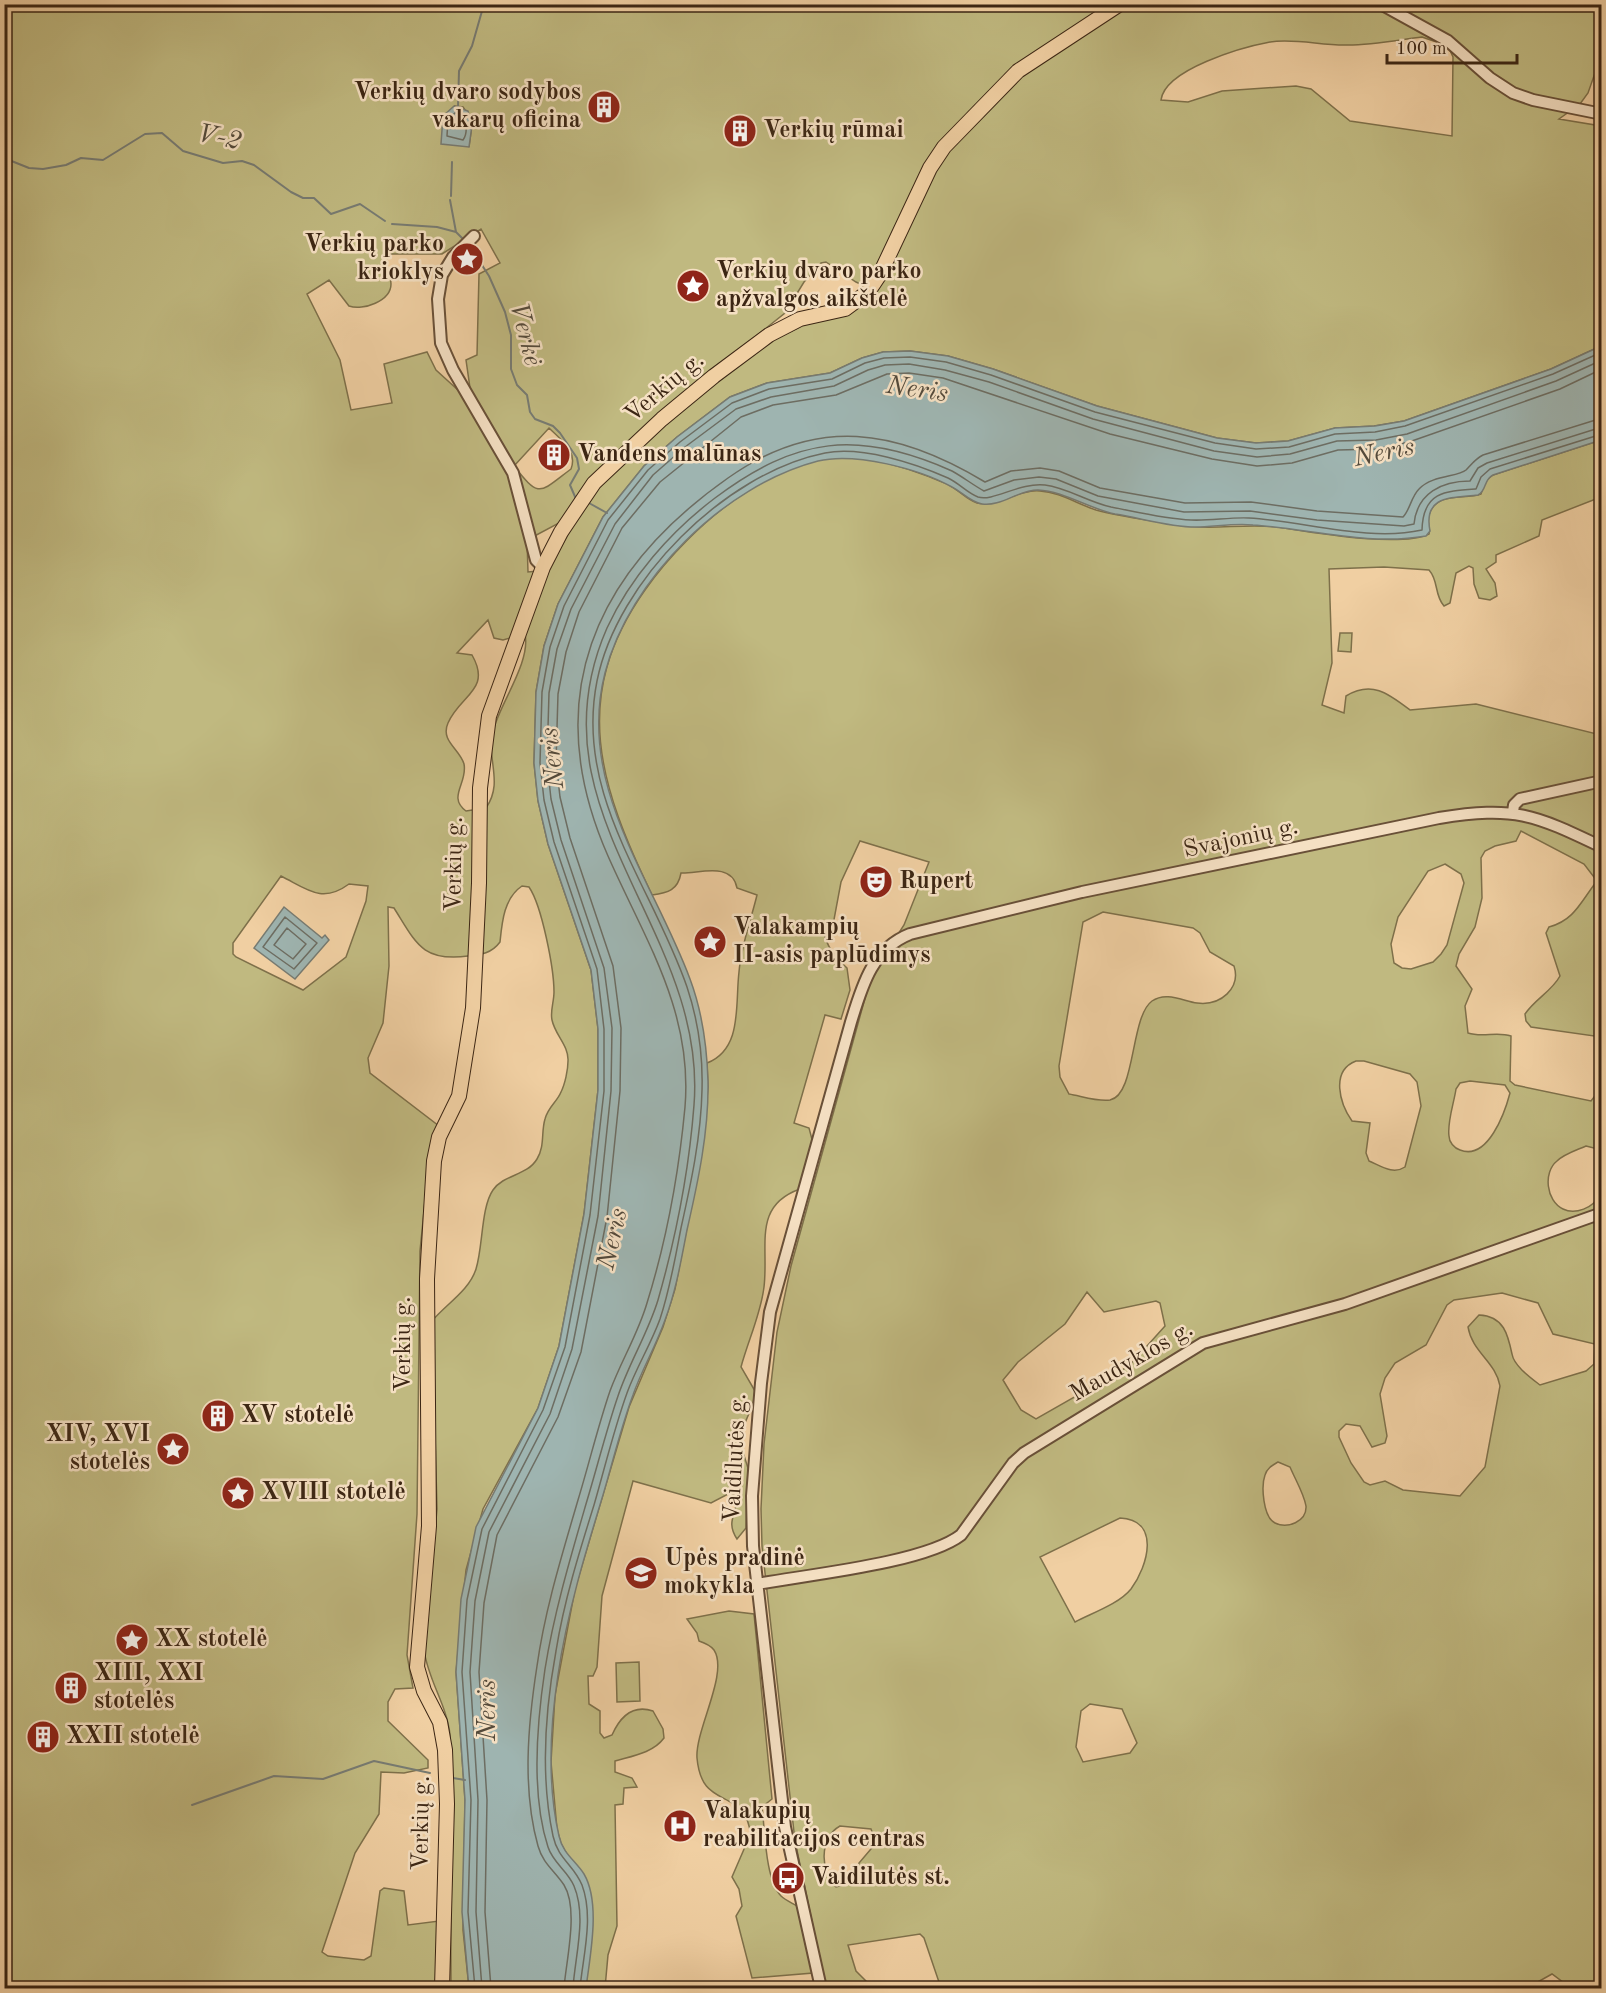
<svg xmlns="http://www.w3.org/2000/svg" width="1606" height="1993" font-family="'Old Standard TT',serif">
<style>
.green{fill:#c0b980;stroke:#7e704a;stroke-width:1.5;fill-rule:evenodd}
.water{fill:#9eb4b0;stroke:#777b72;stroke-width:1.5}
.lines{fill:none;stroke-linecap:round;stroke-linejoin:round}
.shore{stroke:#6d6d62;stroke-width:1.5}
.stream{stroke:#777b72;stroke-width:2}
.minor-casing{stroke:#695038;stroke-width:14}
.major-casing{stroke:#3c2614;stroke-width:16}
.minor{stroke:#f5e0c3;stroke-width:10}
.major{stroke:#f0cfa2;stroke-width:14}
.labels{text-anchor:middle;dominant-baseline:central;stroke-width:5;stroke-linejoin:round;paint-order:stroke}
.poi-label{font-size:24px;font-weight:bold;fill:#3c2614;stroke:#f5e0c3;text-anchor:start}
.street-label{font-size:24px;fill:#3c2614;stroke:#f5e0c3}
.water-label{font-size:26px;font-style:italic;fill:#544a3b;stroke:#f5e0c3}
</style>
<rect width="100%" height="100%" fill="#f0cfa2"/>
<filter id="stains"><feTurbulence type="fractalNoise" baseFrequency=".00333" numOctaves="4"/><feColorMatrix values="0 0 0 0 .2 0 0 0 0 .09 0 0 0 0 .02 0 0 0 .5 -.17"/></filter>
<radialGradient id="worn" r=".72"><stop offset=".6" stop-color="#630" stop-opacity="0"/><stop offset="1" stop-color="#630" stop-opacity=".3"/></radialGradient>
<path class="green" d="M5,5h1596v51l-13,37 -8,11 -21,15 42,7v220l-50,23 -147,52 -30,5 -39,2 -47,13 -32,2 -39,-5 -120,-32 -104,-37 -45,-13 -38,-5 -27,1 -21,6 -32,15 -63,10 -37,14 -53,40 -33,29 -41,51 -45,87 -14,42 -8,46 -2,71 4,38 10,43 43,126 7,59v61l-14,124 -25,132 -21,62 -55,101 -17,61 -10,102 9,128 -2,130 6,58h-18l-1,-253c-3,-30 -22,-55 -26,-85l13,-141 -5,-188c14,-17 37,-30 44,-52 7,-22 5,-62 17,-79 11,-16 34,-14 44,-31 8,-13 4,-27 8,-40 3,-12 12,-17 16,-27 4,-8 7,-22 7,-31 1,-15 -13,-26 -16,-41 -2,-9 2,-18 2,-28 0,-23 -12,-86 -25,-105l-7,-1c-18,12 -20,36 -22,56 -8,11 -19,13 -32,14 -46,6 -52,-13 -74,-48l-6,-1 1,59 -6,57 -15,35 2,15 69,53 -10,35 -9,90 -3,263 -10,141 6,33 -18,1 -7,13v19l40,39v8l-24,5 -23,-1 -2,42 -24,39 -33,99 6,4 36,4 7,-4 9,-65 4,-3 20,3 4,34 31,-4 -1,67h-433zM1422,37l26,9 5,11 -1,79 -102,-15 -39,-32 -15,-3 -74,5 -34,11 -27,-2c4,-31 82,-53 109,-58 25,-4 53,4 78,3 25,0 50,-5 74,-8zM455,106l8,1 7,10 2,8 -3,22zM481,229l19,34 -21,11 -2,81 -11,5 4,28 -11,3 -23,-21 -9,-18 -43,12 8,39 -41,7 -11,-50 -33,-66 22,-14 20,26c14,5 42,-5 42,-22 0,-7 -4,-16 -6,-23l6,-7h51zM826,262l30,20 18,8 -105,52 -78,56 -98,92 -45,80 -20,2 -1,-32 34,-18 94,-105 130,-104 19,-31 17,-19zM549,428c12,12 29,23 22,41 -32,24 -31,30 -57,-3zM488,620l6,18 9,2 22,-6c6,28 -25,69 -32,97 -7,29 11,51 -7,77l-20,3c-19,-14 2,-28 -2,-47 -4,-15 -24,-23 -16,-41 12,-28 44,-33 24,-68l-15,-2zM281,876c26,13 41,28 68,8l19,2 -2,15 -20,56 -43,33 -67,-33 -3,-3v-11z
M1601,440v57l-59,23 -3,16 -43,19v7l-10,7 9,14 2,13 -7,4 -11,-2 -5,-14 -1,-16 -4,-2 -13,7 -6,30 -6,3c-10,-11 -5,-25 -15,-36l-45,-3 -55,2 3,94 -10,42 22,8 2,-17c26,-16 43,-2 64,14l66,-6 125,31v302l-70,-10 -5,-6 -1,-7c10,-15 27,-23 35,-38l-14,-43 3,-6c26,-7 32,-26 48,-46l-13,-17 -63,-33 -5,10 -21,5 -10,5 -4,7 1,40 -7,29 -16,27 -3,12 16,23 -7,17 3,27c15,5 28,-2 43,3l-1,45 5,4 76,16 7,-9 3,-17v913h-30l-19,-14 -25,14h-586l-17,-50 -4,-4 -72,11 8,26 13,13v4h-43l-31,-147 -33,-295 -1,-37 3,-65 13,-112 14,-66 76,-275 11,-26 26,-40 25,-63 -69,-21 -19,41 -8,43 -10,5c4,17 11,26 24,38l3,22 -9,29 -16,-4 -31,108 15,5 4,15 -13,46c-48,17 -31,57 -36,98 -3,26 -16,54 -23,80l14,24 -2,13 -11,26 -1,16 7,22 -2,60 -9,11c-13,-20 3,-26 -1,-45h-8l-17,9 -78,-22 -31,115 -5,71 -4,9h-5l1,28 11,7v22l4,5 8,-3c8,-18 20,-31 41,-24l10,18 1,9c-11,15 -32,18 -49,23v11l17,6 5,9 -13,1 -1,16 -8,1 2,121 -9,29 -3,33h-19l6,-76 -21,-51 -10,-17 -4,-15 -6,-67 4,-67 20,-106 54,-182 34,-80 12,-38 28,-144 5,-58 -1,-24c36,-14 28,-59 32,-91 2,-26 12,-52 18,-77l-20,-7c-5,-27 -39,-14 -56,-15 -3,17 -13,20 -29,22 -52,-108 -83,-198 -7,-305 44,-63 141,-149 224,-131 25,5 55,15 78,25 11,5 20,16 30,19 22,4 41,-14 63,-12 20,1 37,13 56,19 26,7 54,10 81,15 33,6 66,-2 100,2 34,5 122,21 152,7 2,-7 -3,-12 0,-19 7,-24 35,-15 52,-21l4,-13 8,-6zM1445,864l16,10 3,9 -17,62 -6,9 -8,8 -22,7 -9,-1 -8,-5 -3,-19 7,-27 30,-46zM1103,912l90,16 7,5 10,19 24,14c7,22 -13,40 -37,37 -14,-2 -31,-12 -45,-2 -22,16 -16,94 -42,99 -12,2 -29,-4 -41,-6l-9,-17 -1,-11 24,-144zM1356,1061h8l46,13 7,8 4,24 -16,61c-12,8 -24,-1 -36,-6l-3,-8 4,-30 -18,-2c-12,-17 -22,-50 4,-60zM1470,1081l35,4 5,8c-5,19 -22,68 -50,57 -6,-2 -11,-8 -11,-14 -2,-14 5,-33 7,-47l4,-6zM1586,1146l12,3c1,13 5,34 1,46 -5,13 -24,20 -36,14 -17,-8 -20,-37 -6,-48 7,-7 20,-11 29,-15zM1087,1292l17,20 52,-11 4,2 5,23 -36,40 -93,53 -15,-9 -18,-30 15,-18 47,-38zM1502,1293l36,10 15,31 42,10 -1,20 -8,7 -46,14c-9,-7 -26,-19 -28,-31 -4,-19 -8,-38 -33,-39l-11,12c4,25 28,35 32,59l-15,81 -25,29 -57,-6 -18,-9 -15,4 -6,-3 -13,-19 -12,-26v-6l7,-7 14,2 12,21 13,-4 2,-7 -7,-42 5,-16 10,-15 31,-18 21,-40 7,-5zM1278,1462l12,5c5,12 14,27 16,39 1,16 -19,23 -31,17 -12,-6 -14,-37 -10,-48 2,-7 8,-10 13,-13zM1120,1518c41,2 28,48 11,71 -12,15 -39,24 -56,33l-35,-65zM1090,1704l32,5 15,34 -7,10 -47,9 -7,-15 5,-36zM840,1826l31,3 5,14 -17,20 -3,19 -20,5c-16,-15 -17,-49 4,-61z
M1340,633h12l-1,19 -13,-1z
M729,1611l25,3 18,185 -10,8c3,22 3,73 19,89 4,4 11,7 16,10l16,67 -61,5 -16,-62 6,-10 -3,-17 -7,-12 19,-44c-2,-6 -3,-13 -6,-18 -18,-24 -44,-13 -48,-57 -2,-28 32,-85 17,-108 -3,-4 -9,-7 -15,-9l-2,-8 -10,-14z
M639,1662l1,39 -23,1 -1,-39z"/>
<path class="water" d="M454,106l14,5 4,14 -3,22 -28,-3 2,-28z
M1601,346v94l-108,35c-10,5 -6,16 -15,20 -27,3 -55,0 -48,36l-4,5c-57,10 -116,-7 -173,-11 -20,-2 -39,2 -58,2 -26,0 -54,-9 -80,-13 -26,-5 -51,-23 -77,-24 -20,0 -37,17 -56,14 -12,-2 -20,-12 -30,-17 -32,-18 -97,-35 -134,-26 -93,24 -189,118 -213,212 -29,113 48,206 85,306 12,32 17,68 18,102 1,50 -10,101 -21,149 -6,31 -11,61 -22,90 -9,26 -23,49 -32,75 -12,32 -20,66 -30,100 -18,59 -36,118 -45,180 -8,52 -11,109 1,161 4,18 16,24 25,38 17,29 6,82 2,114h-117l-7,-76 3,-112 -9,-128 5,-73 15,-72 62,-119 21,-62 25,-132 14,-124v-61l-7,-59 -43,-126 -10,-43 -4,-38 2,-71 8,-46 14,-42 45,-87 41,-51 33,-29 53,-40 37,-14 63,-10 32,-15 21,-6 27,-1 38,5 45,13 104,37 120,32 39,5 32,-2 47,-13 40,-2 29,-5 147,-52z
M284,907l38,31 3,-3 4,5 -34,39 -41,-31z"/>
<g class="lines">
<path class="shore" d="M455,113l6,1c6,6 7,19 2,26l-16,-4 1,-17z
M285,917l32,26 -23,26 -31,-22z
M287,928l19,16 -13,15 -19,-14z
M475,1988l-7,-76 3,-112 -9,-128 5,-72 15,-71 61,-119 22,-63 25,-132 14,-124v-62l-7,-60 -43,-127 -10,-42 -4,-37 2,-71 8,-45 14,-41 44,-86 40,-50 32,-28 52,-39 37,-14 63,-10 33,-16 19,-5 26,-1 36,5 45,13 104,37 120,31 41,6 33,-2 46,-13 40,-2 30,-6 148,-52 49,-22
M482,1988l-6,-76 2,-112 -8,-128 5,-71 14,-69 61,-118 22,-65 26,-133 13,-125 1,-63 -8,-60 -43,-128 -10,-41 -4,-37 2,-69 8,-44 14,-40 44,-85 38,-49 32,-28 51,-38 35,-12 63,-11 34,-16 17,-5 24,-1 36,6 44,12 104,37 121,32 43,6 33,-3 47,-13 39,-1 31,-6 149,-53 46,-21
M491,1988l-6,-76 2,-112 -8,-128 5,-69 13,-68 61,-118 23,-65 26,-135 13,-126 1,-63 -8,-62 -43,-128 -10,-41 -4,-35 2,-68 8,-42 13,-40 43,-84 38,-46 81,-65 32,-12 63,-10 51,-21 22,-1 34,5 167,56 102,25 45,7 35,-3 46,-13 39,-1 32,-7 151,-53 42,-20
M564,1988c2,-27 15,-79 0,-103 -9,-14 -21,-21 -26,-39 -16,-57 -10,-122 -1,-180 8,-57 25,-111 41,-166 11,-36 20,-74 32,-109 11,-30 28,-57 37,-88 19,-61 32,-132 38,-196 8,-96 -40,-167 -77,-251 -69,-157 -15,-283 120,-378 89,-63 169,-49 257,4l26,-11 29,-3 19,3 41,17 85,15 66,-1 66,9 86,6c7,-7 8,-20 16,-28 13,-14 39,-12 47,-19 6,-6 9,-11 17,-15l119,-37
M573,1988c2,-32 14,-71 1,-102 -6,-15 -21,-23 -26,-39 -17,-52 -11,-125 -3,-178 9,-56 25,-110 41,-165 11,-36 20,-73 32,-108 11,-33 30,-63 40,-96 18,-63 31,-130 36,-195 14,-177 -168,-292 -87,-477 23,-50 63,-96 108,-130 81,-61 143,-69 237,-27 11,6 21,14 32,20l30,-11 25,-3 17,2 42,17 86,16 66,-1 67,9 87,6 10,-2c3,-31 28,-43 56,-43l8,-13 9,-5 115,-36
M580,1988c3,-32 14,-71 2,-103 -8,-20 -24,-26 -29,-49 -13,-61 -8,-125 3,-185 8,-50 23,-98 38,-146 11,-38 20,-76 33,-112 9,-25 24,-49 33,-74 10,-30 15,-60 21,-91 10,-45 20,-91 21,-138 1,-34 -4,-70 -15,-103 -35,-102 -113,-191 -90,-306 20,-100 128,-208 228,-228 37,-7 89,10 123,25 11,5 19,15 30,19 15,5 42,-15 67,-12 23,3 43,17 66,22 26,5 54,12 80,13 19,1 39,-3 58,-2 55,3 119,24 173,12 1,-38 22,-39 54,-41l5,-12 9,-8 112,-35"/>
<path class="stream" d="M458,107l1,-36 13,-25 12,-42
M4,158l25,10 14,1 23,-4 15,-7 22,2 42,-26 17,-1 21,18 40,12 19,-2 12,4 37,27 12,6h11l17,16 29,-10 25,17
M451,196l1,-34
M450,200l6,32 9,9
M392,224l45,3 19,5
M469,245l20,31 16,36 6,23v34l6,16 10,10 3,17 5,7 18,7 7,7 17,25 2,11 -9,16 6,14
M589,503l18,10
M453,1778l12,2
M192,1805l82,-29 49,3 51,-18 56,12"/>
<defs>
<path id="minor" d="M1381,4l67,37 42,37 23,15 20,7 69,14
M474,236l-21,21 -11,18 -4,24 3,44 12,27 60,103 23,87 7,7
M1513,812l1,-7 6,-6 82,-18
M757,1584c49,-9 168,-21 204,-49l52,-72 11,-10 179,-110 142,-39 257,-91
M821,1988l-36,-161 -32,-281 -1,-50 9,-113 9,-71 81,-290c11,-36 21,-73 59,-88l172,-42 357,-74c76,-12 94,-4 163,29"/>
<path id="major" d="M442,1988l5,-184 -2,-54 -5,-28 -16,-31 -7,-24 12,-141 -2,-247 7,-118 5,-24 20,-41 14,-88 6,-125 1,-95 9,-72 54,-149 18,-35 33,-49 68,-64 52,-43 55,-41 31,-16 45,-10 23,-17 12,-18 50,-106 14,-21 74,-76 102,-67"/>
</defs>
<use href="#minor" class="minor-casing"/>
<use href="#major" class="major-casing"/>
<use href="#minor" class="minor"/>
<use href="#major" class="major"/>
</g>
<defs>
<symbol id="building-disc" viewBox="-11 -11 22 22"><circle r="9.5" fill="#8f2418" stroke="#f5e0c3"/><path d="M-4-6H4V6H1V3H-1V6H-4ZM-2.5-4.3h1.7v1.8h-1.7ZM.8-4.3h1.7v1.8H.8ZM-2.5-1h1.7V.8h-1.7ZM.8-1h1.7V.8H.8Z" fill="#fff"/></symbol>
<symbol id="sight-disc" viewBox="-11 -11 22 22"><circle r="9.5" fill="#8f2418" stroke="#f5e0c3"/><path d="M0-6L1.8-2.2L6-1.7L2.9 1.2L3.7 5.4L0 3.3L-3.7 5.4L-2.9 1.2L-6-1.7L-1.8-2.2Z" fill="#fff"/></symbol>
<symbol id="theatre-disc" viewBox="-11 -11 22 22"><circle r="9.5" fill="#8f2418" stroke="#f5e0c3"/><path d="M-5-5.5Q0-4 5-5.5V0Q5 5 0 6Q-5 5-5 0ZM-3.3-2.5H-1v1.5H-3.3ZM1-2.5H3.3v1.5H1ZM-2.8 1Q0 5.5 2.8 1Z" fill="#fff"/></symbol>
<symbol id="school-disc" viewBox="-11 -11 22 22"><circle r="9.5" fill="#8f2418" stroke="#f5e0c3"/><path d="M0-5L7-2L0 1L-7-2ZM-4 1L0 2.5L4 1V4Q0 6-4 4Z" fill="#fff"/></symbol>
<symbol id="hospital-disc" viewBox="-11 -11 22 22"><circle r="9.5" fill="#8f2418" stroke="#f5e0c3"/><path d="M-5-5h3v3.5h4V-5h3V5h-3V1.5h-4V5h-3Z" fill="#fff"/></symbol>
<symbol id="bus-disc" viewBox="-11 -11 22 22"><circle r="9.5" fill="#8f2418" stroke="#f5e0c3"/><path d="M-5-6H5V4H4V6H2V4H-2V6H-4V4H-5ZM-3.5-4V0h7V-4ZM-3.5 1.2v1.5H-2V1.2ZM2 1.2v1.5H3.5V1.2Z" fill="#fff"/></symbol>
</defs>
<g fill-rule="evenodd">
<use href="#building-disc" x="585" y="88" width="38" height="38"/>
<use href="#building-disc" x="721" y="112" width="38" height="38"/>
<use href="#sight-disc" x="448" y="240" width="38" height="38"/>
<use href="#sight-disc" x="674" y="267" width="38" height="38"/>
<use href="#building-disc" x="535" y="436" width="38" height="38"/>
<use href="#theatre-disc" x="857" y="863" width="38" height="38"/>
<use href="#sight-disc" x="691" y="923" width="38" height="38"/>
<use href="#building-disc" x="199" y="1397" width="38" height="38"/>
<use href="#sight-disc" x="154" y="1430" width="38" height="38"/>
<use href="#sight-disc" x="219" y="1474" width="38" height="38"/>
<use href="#school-disc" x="622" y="1554" width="38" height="38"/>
<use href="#sight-disc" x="113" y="1621" width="38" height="38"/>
<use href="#building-disc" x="52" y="1669" width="38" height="38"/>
<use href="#building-disc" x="24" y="1718" width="38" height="38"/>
<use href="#hospital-disc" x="661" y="1807" width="38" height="38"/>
<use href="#bus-disc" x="769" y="1859" width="38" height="38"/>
</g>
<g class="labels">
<g class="poi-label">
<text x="581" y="93" text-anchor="end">Verkių dvaro sodybos<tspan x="581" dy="28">vakarų oficina</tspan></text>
<text x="763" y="131">Verkių rūmai</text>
<text x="444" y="245" text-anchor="end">Verkių parko<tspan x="444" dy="28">krioklys</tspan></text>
<text x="716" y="272">Verkių dvaro parko<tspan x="716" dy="28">apžvalgos aikštelė</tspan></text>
<text x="577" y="455">Vandens malūnas</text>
<text x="899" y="882">Rupert</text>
<text x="733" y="928">Valakampių<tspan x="733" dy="28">II-asis paplūdimys</tspan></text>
<text x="241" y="1416">XV stotelė</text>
<text x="150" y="1435" text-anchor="end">XIV, XVI<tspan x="150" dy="28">stotelės</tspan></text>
<text x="261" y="1493">XVIII stotelė</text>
<text x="664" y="1559">Upės pradinė<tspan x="664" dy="28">mokykla</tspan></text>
<text x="155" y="1640">XX stotelė</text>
<text x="94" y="1674">XIII, XXI<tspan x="94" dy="28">stotelės</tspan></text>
<text x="66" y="1737">XXII stotelė</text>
<text x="703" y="1812">Valakupių<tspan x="703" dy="28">reabilitacijos centras</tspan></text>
<text x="811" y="1878">Vaidilutės st.</text>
</g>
<g class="street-label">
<text transform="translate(665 388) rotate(-40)">Verkių g.</text>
<text transform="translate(1241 839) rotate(-12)">Svajonių g.</text>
<text transform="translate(455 864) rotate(-89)">Verkių g.</text>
<text transform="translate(404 1344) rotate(-90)">Verkių g.</text>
<text transform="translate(1132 1362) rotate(-30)">Maudyklos g.</text>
<text transform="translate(736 1458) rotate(-87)">Vaidilutės g.</text>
<text transform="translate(422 1823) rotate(-89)">Verkių g.</text>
</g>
<g class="water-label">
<text transform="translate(219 138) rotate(12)">V-2</text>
<text transform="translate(525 334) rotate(76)">Verkė</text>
<text transform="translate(917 390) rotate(8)">Neris</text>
<text transform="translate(1384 453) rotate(-12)">Neris</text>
<text transform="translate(553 758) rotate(-96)">Neris</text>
<text transform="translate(613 1239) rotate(-77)">Neris</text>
<text transform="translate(488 1710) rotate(-90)">Neris</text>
</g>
</g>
<rect width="1606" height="1993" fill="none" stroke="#f0cfa2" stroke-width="24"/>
<rect x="6" y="6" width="1594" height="1981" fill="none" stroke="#3c2614" stroke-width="3"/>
<rect x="12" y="12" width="1582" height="1969" fill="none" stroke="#3c2614" stroke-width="1.5"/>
<path d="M1387 54v9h130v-9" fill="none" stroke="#3c2614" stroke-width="3"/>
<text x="1396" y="54" font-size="18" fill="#3c2614" stroke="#f5e0c3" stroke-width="4.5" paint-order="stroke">100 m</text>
<rect width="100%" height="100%" filter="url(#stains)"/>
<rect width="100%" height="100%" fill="url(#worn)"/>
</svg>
